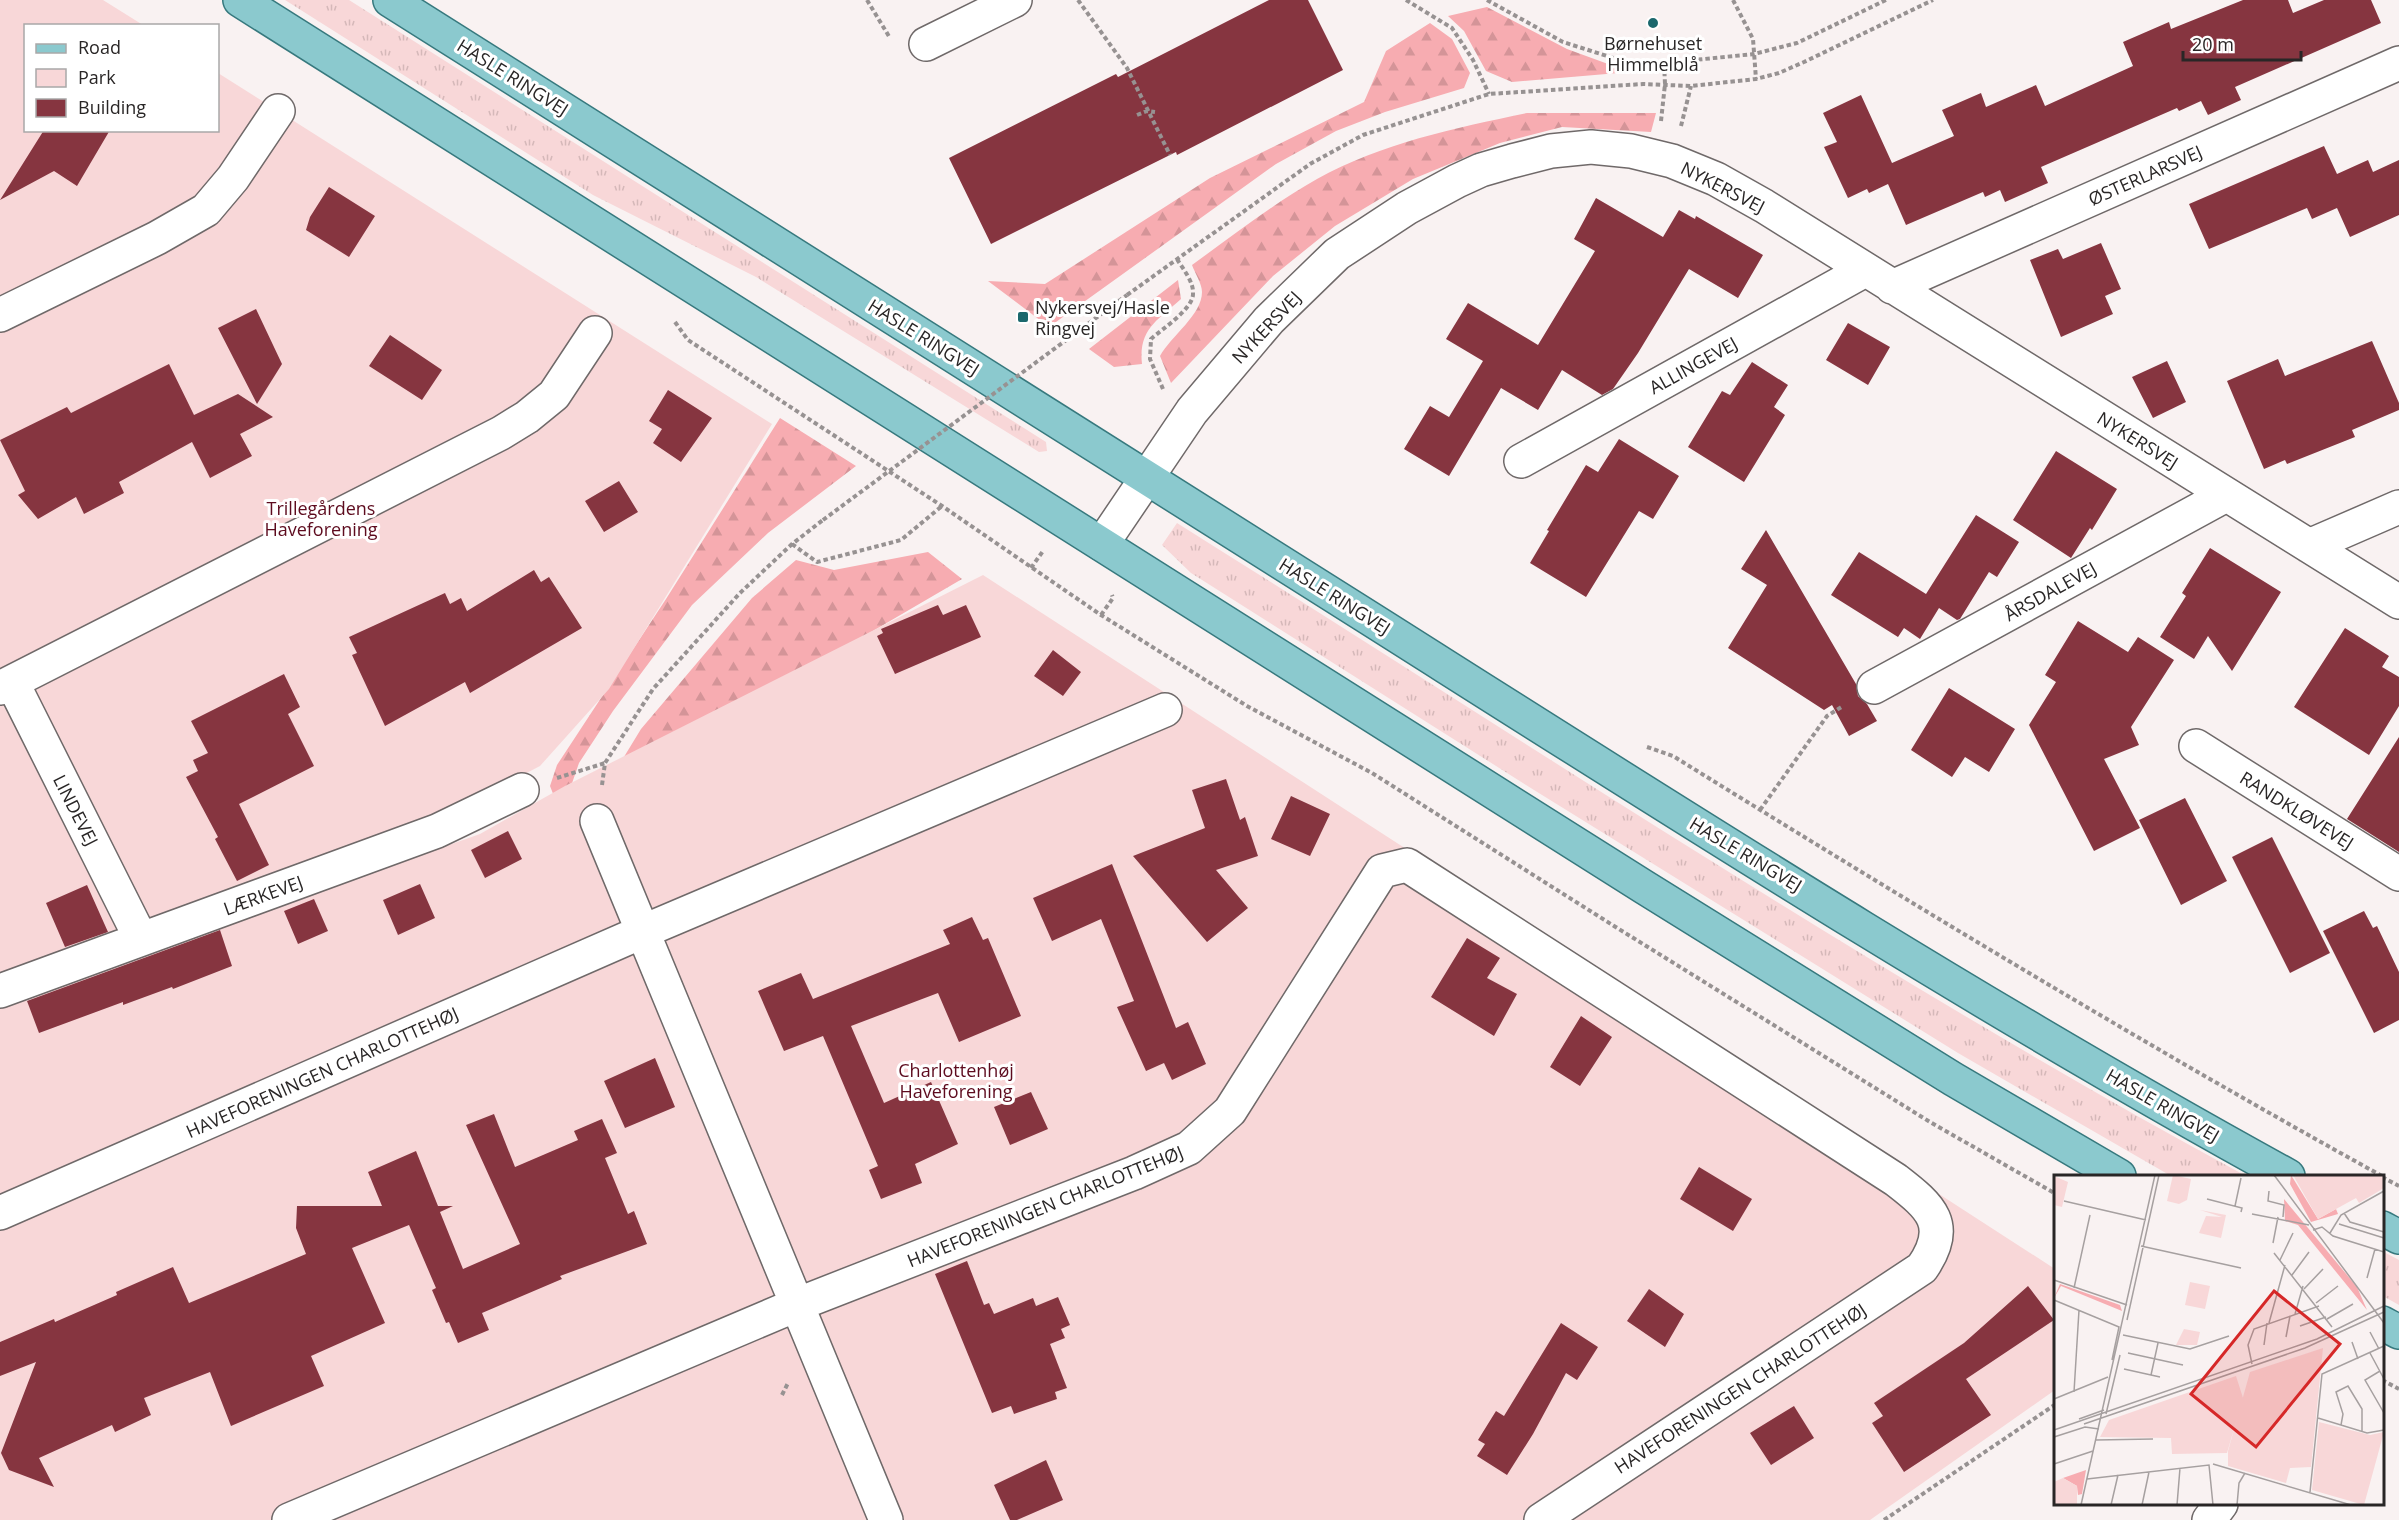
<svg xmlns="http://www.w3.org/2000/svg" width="2399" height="1520" font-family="'Open Sans',sans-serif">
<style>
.grass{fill:url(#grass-tufts)}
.forest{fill:url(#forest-firs)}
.green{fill:#f8d7d8}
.building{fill:#863540}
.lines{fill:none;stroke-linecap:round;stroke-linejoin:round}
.minor-casing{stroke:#6f6969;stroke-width:36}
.major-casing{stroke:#37797e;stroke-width:36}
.path{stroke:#979292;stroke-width:4;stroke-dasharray:4.5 3;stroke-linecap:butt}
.minor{stroke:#fff;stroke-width:33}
.major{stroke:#8bc9ce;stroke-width:33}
.path-bridge{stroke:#979292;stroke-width:4;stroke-dasharray:4.5 3;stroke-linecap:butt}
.poi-dot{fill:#1b686d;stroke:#fff;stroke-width:2}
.labels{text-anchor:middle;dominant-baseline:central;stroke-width:6;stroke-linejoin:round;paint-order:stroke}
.poi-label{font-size:18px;fill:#292626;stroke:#fff}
.street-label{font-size:18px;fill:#292626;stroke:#fff}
.park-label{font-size:18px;fill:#5d0b1e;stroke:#fff}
.inset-road{fill:none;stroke:#a6a0a0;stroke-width:1.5}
.view{fill:#d62828;fill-opacity:0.15;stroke:#d62828;stroke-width:3}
.inset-edge{fill:none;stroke:#292626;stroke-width:3}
</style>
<defs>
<pattern id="grass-tufts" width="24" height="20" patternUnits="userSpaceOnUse" patternTransform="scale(1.5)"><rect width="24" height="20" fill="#f8d7d8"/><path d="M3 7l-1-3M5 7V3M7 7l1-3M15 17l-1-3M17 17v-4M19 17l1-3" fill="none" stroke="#d5b8b9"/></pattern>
<pattern id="forest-firs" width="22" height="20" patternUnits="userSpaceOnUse" patternTransform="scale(1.5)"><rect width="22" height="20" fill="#f7acb1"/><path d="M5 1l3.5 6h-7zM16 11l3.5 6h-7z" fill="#d49498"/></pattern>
</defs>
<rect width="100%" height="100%" fill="#f9f2f2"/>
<path class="grass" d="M285,0h64l697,442 1,9 -8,1 -283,-175 -163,-82z
M1177,523c354,222 702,454 1069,653h-75l-213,-123 -424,-263 -343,-217 -29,-28z
M2382,1251l17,9v45l-16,-9z"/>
<path class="forest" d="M1487,7l80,42 63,23 -118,10 -26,-11 -22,-40 -16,-15z
M1430,23l22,16 18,34 -6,15 -79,24 -49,19 -60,33 -227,163 -61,-46 57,3 165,-106 154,-76 22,-51z
M1527,113h129l-5,19 -89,-5 -62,16 -87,36 -78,47 -62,50 -102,107 -11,-27c11,-20 42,-41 42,-64 0,-8 -7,-19 -10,-27 40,-29 81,-61 125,-86 65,-36 138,-51 210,-66z
M1178,280l3,19c-23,21 -43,30 -39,65l-28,3 -25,-18z
M780,418l76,48 -88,67 -76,72 -79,106 -34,52 -9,26 38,145 -58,-148 7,-21 109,-166z
M928,552l34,27 -300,175 -46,16 25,-41 111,-131 44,-38 38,10z"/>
<path class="green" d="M0,0h103l40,25 -117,1v104h192v-57l554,351 -163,265 -69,77 -119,62 -421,155z
M983,575l1072,694v121l-185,130h-1870v-516l480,-170 85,-48z"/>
<path class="building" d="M1269,0h39l35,70 -166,85 -1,-3 -185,92 -42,-86 167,-84 2,3z
M2243,0h45l5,13 31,-13h47l10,23 -146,64 6,13 -33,15 -7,-14 -22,10 -2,-3 -136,59 7,16 -43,19 -5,-12 -15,7 -2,-5 -77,33 -18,-41 -19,9 -2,-4 -19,9 -24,-51 13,-5 -14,-29 38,-18 31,68 62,-27 -12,-26 39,-17 5,14 50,-22 9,21 88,-40 -10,-24 46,-20 2,7z
M44,130h66l-33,56 -23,-15 -54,29z
M2324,146l13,28 31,-14 5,12 26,-12v55l-49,22 -13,-29 -25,11 -5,-11 -98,41 -20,-45z
M329,187l46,29 -26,41 -43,-27 4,-13z
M1596,198l67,39 16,-27 16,9 1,-3 67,39 -25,43 -49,-29 -51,84 -25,36 -11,6 -40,-25 -24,40 -37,-22 -52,88 -45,-27 26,-43 19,11 34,-56 -37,-22 22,-36 70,42 57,-94 -21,-12z
M2101,243l20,46 -16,7 8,18 -52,23 -31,-77 28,-11 5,10z
M256,309l26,55 -25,40 -39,-76z
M1848,323l42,24 -22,38 -42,-25z
M390,335l52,35 -20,30 -53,-34z
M2372,341l27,62v7l-47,20 3,7 -68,27 -2,-4 -21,9 -37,-88 51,-22 7,17z
M2167,361l19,41 -33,16 -21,-41z
M1752,362l36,23 -14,22 11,8 -41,67 -56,-35 34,-56 8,4z
M169,364l25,51 44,-21 35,23 -33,17 12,22 -42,22 -18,-36 -73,40 5,11 -40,21 -8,-17 -38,22 -20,-24 7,-4 -25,-51 67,-33 4,6z
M668,390l44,28 -31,44 -28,-19 9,-14 -13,-8z
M1619,439l60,37 -26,43 -14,-8 -53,86 -56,-34 19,-32 -2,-1 39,-65 12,7z
M2056,451l61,38 -25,41 -2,-2 -19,30 -58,-38z
M619,481l19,31 -34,20 -19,-31z
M1976,515l43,27 -22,35 -8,-5 -29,47 -3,1 -18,-12 -19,31 -16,-11 -6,9 -67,-42 28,-43 67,42z
M1766,530l90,154 2,12 9,8 10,17 -28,15 -17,-31 -8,5 -96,-62 39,-63 -26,-16z
M2210,548l71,44 -49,79 -24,-35 -14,23 -34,-22 26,-41 -4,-3z
M534,570l7,12 8,-5 33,51 -112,65 -5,-11 -80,44 -33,-71 5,-2 -8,-16 96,-44 5,11 11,-6 6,13z
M938,605l5,10 23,-10 15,32 -86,37 -18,-38 6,-3 -2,-4z
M2078,621l50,31 10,-15 36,23 -43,67 8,18 -35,14 36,69 -46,23 -65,-126 27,-43 -11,-7z
M2345,628l44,28 -7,11 17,10v29l-30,49 -75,-48z
M1053,650l28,22 -18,24 -29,-20z
M284,674l16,33 -12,7 26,52 -75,38 30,61 -32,16 -22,-42 3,-2 -32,-60 12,-6 -5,-11 15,-7 -17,-32z
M1949,688l66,41 -26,43 -24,-15 -13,20 -41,-27z
M2399,737v115l-52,-33z
M1226,779l14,41 5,-3 13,39 -42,14 32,38 -41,34 -74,-86 72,-28 -13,-38z
M1291,796l39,18 -20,42 -39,-17z
M2185,798l42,83 -46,24 -42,-85z
M508,831l14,28 -37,19 -14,-28z
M2272,837l58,116 -40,20 -58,-116z
M1112,864l64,164 12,-6 18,42 -34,16 -8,-17 -18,8 -29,-64 17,-6 -33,-82 -49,22 -19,-43z
M420,884l15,34 -37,17 -15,-35z
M87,885l21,47 -43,15 -19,-44z
M314,899l14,32 -30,13 -14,-33z
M2364,911l9,17 4,-2 22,46v48l-25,13 -51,-102z
M972,917l11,23 5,-2 33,78 -62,26 -21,-49 -87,33 33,77 47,-21 27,62 -43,20 7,19 -41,16 -12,-29 9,-4 -55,-130 -39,15 -26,-60 43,-18 12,26 137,-55 -7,-14z
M220,930l12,36 -59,23 -1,-2 -49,18v-3l-84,31 -12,-32z
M1467,938l33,20 -13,20 30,16 -23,42 -63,-39z
M1581,1016l31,21 -32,49 -30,-19z
M655,1058l20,49 -50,21 -21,-47z
M1031,1092l17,37 -38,16 -16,-38z
M494,1114l21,53 63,-27 -4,-9 28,-12 15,34 -12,5 23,56 6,-3 13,33 -87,32 2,3 -80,34 7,17 -31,13 -9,-21 -3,1 -14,-33 4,-2 -27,-63 -57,23 33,75 -74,33 13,30 -93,40 -21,-54 -66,26 7,17 -36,17 -3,-7 -73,33 15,29 -45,-17 -8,-17 35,-91 -36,14v-34l54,-23 1,3 62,-27 -1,-3 57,-25 16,36 117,-49 -10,-26 1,-22h85l-14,-34 48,-21 22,55h15l-13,6 23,57 57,-25 -54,-119z
M1699,1167l53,32 -19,32 -53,-32z
M967,1261l17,44 5,-2 5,11 39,-16 3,8 22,-9 12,28 -9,4 4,9 -15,6 17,44 -12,4 2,7 -43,15 -3,-8 -19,7 -57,-139z
M2028,1286l26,34 -88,59 25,36 -87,57 -32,-49 11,-7 -9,-13 90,-60z
M1649,1289l35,25 -19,33 -38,-26z
M1561,1323l37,24 -21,33 -11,-7 -33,61 -26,41 -30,-19 8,-12 -7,-4 18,-29 8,5z
M1794,1406l20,32 -43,27 -21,-32z
M1046,1460l17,40 -46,20h-7l-16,-35z"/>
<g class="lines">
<defs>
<path id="minor" d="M926,44l89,-44
M1892,287l507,-224
M0,315l157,-77 49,-28 27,-32 45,-67
M1521,461l344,-191
M1102,544l90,-133 77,-91 68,-66 70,-46 50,-27 24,-11 31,-9 39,-10 40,-4 40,4 41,10 44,18 48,27 635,396
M2309,546l90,-39
M12,682l129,257
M1874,687l352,-192
M0,688l501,-255 26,-16 27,-22 41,-62
M2196,746l203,128
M597,821l289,699
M0,991l437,-160 85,-41
M0,1213l644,-282 521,-221
M289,1520l507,-215 338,-132 55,-25 41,-37 152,-240 25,-6 489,315c35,27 56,45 26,88l-381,252
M2209,1520l12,-16"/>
<path id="major" d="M240,0l1404,887 309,192 166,97
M390,0c329,208 659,415 987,623 300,190 601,383 911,553
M2382,1228l17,9
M2382,1323l17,9"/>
</defs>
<use href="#minor" class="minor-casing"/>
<use href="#major" class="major-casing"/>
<path class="path" d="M867,0l23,38
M1078,0l49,68 43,87
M1406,0l46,28 21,32 16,34
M1487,0l76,42 63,20 38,1 90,-9 43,-11 89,-43
M1733,0l20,39 3,40
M1137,115l10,-4 8,1
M1661,121l4,-37 -1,-21
M1681,126l10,-40
M1127,295l183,-131 53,-29 126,-41 154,-10 48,2 65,-7 23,-6 25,-11 129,-62
M675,322l13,18 254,166 159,109 146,91 125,67 242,153 316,196 126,72
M1163,389l-13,-30 1,-20c11,-10 42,-30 42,-45 1,-12 -10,-25 -16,-35
M792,544l25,18 84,-22 41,-34
M1031,568l12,-17
M1101,615l12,-17 -1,-3
M1647,747l26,9c234,145 468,287 709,420
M557,778l48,-15
M602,785l3,-22 48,-74 87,-96 52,-49 31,-24
M1760,810l67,-94 16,-10
M2382,1177l17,9
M2382,1380l17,9
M782,1395l6,-12
M1884,1520l172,-116"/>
<use href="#minor" class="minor"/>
<use href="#major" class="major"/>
<path class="path-bridge" d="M823,520l304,-225"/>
</g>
<g class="poi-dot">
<circle cx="1653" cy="23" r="6"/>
<rect x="1017" y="311" width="12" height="12" rx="3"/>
</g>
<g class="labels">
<g class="poi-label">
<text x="1653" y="43">Børnehuset<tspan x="1653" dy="21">Himmelblå</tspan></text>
<text x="1035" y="307" text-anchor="start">Nykersvej/Hasle<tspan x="1035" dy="21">Ringvej</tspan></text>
</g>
<g class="street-label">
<text transform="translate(513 77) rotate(32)">HASLE RINGVEJ</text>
<text transform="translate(2145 175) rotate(-24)">ØSTERLARSVEJ</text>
<text transform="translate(1723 187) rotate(27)">NYKERSVEJ</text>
<text transform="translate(1266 327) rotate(-47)">NYKERSVEJ</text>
<text transform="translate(924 337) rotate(32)">HASLE RINGVEJ</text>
<text transform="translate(1693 365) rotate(-29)">ALLINGEVEJ</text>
<text transform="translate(2138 440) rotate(32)">NYKERSVEJ</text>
<text transform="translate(2050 591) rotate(-29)">ÅRSDALEVEJ</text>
<text transform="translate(1335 596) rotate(32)">HASLE RINGVEJ</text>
<text transform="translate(76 810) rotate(63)">LINDEVEJ</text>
<text transform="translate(2297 810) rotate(32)">RANDKLØVEVEJ</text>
<text transform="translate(1746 854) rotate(31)">HASLE RINGVEJ</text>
<text transform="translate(263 895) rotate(-20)">LÆRKEVEJ</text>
<text transform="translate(322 1072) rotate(-24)">HAVEFORENINGEN CHARLOTTEHØJ</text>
<text transform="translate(2163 1105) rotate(30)">HASLE RINGVEJ</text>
<text transform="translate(1045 1206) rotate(-22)">HAVEFORENINGEN CHARLOTTEHØJ</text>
<text transform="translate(1740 1388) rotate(-33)">HAVEFORENINGEN CHARLOTTEHØJ</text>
</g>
<g class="park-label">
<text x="321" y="508">Trillegårdens<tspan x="321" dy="21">Haveforening</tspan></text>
<text x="956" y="1070">Charlottenhøj<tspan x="956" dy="21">Haveforening</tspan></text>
</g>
</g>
<g transform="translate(2054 1175)">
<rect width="330" height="330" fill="#f9f2f2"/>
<path d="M146,35l26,5 -5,23 -22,-5 7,-17 16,1zM136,107l20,4 -5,23 -20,-4zM130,154l16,3 -3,13h-21z" fill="#f8d7d8"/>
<path d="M237,0l27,44 18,-10 2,5 -27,8 -21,-38zM230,24l73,88 10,23 -69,-85 -13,-4zM6,109l60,21 2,6 -61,-25 -7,12zM32,295l-4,24 -4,1 -1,-9 -14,-8z" fill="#f7acb1"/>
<path d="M119,0l18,4 -4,21 -8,4 -12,-3zM239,0h91v13l-25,15 -3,-5 -38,21zM0,1l14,6 -6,25 -8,-2zM269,173l-12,119 -21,1 -4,15 -58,-17v-15l22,-79zM182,201l7,22 -16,55 -55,1 -1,-16 -71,-1 9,-17zM265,247l51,13 14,-3 -20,73 -52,-15zM9,303l14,8v19h-23v-23z" fill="#f8d7d8"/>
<path class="inset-road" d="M220,0l110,148M215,16l-1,10 16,4 -1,12M153,24l35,9 -1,4M10,26l82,19M181,31l6,-28M290,38l6,9 34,10M198,39l57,11M285,49l45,14M259,55l9,-3 11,9 51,16M276,58l11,-18 43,-24M219,68l5,-26M87,71l100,22M220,78l58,74M226,85l13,-27M238,100l17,-23M313,103l8,-29M0,105l73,25M20,113l16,-73M250,114l19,-20M0,125l65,27 -7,33M262,128l22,-17M241,139l8,-28M273,144l26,-15M73,145l32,-145M215,148l16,-58M246,151l26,-9M316,157l9,17M69,160l67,14 39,-13M232,162l4,-21M298,167l6,17M210,170l3,-22M74,178l55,12M316,178l14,26M198,189l-4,-19 6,-16 65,-23M70,194l36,8M326,196l-15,9 19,33M97,200l7,-32M20,217l5,-82M0,224l54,-22M52,239l14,-59M264,243l49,15 17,-3M25,244l25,-9M30,249l221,-76 79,-36M287,250l2,-11 -7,-22 12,-6 14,23v23M0,255l263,-91 67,-33M0,262l31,-10 14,2M42,265l57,-1M0,289l39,-13M159,289l138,41M33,304l122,-14 4,40M256,317l12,-118 62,-28M27,330l74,-330M57,330l7,-30M88,330l7,-33M123,330l3,-37M183,330l2,-22 6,-10"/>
<path class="view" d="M220,116l66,53 -84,103 -65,-53z"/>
<rect width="330" height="330" class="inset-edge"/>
</g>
<rect x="24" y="24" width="195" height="108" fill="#ffffff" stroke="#a9a8a8" stroke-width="1.5"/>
<rect x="36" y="44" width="30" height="9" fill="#8bc9ce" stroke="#a9a8a8" stroke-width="1.5"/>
<text x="78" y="54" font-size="18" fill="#292626">Road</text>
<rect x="36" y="69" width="30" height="18" fill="#f8d7d8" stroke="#a9a8a8" stroke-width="1.5"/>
<text x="78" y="84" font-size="18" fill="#292626">Park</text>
<rect x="36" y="99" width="30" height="18" fill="#863540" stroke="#a9a8a8" stroke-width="1.5"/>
<text x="78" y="114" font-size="18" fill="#292626">Building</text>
<path d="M2183 51v9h118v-9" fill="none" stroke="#292626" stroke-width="3"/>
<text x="2192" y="51" font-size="18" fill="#292626" stroke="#ffffff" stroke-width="4.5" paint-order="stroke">20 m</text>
</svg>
